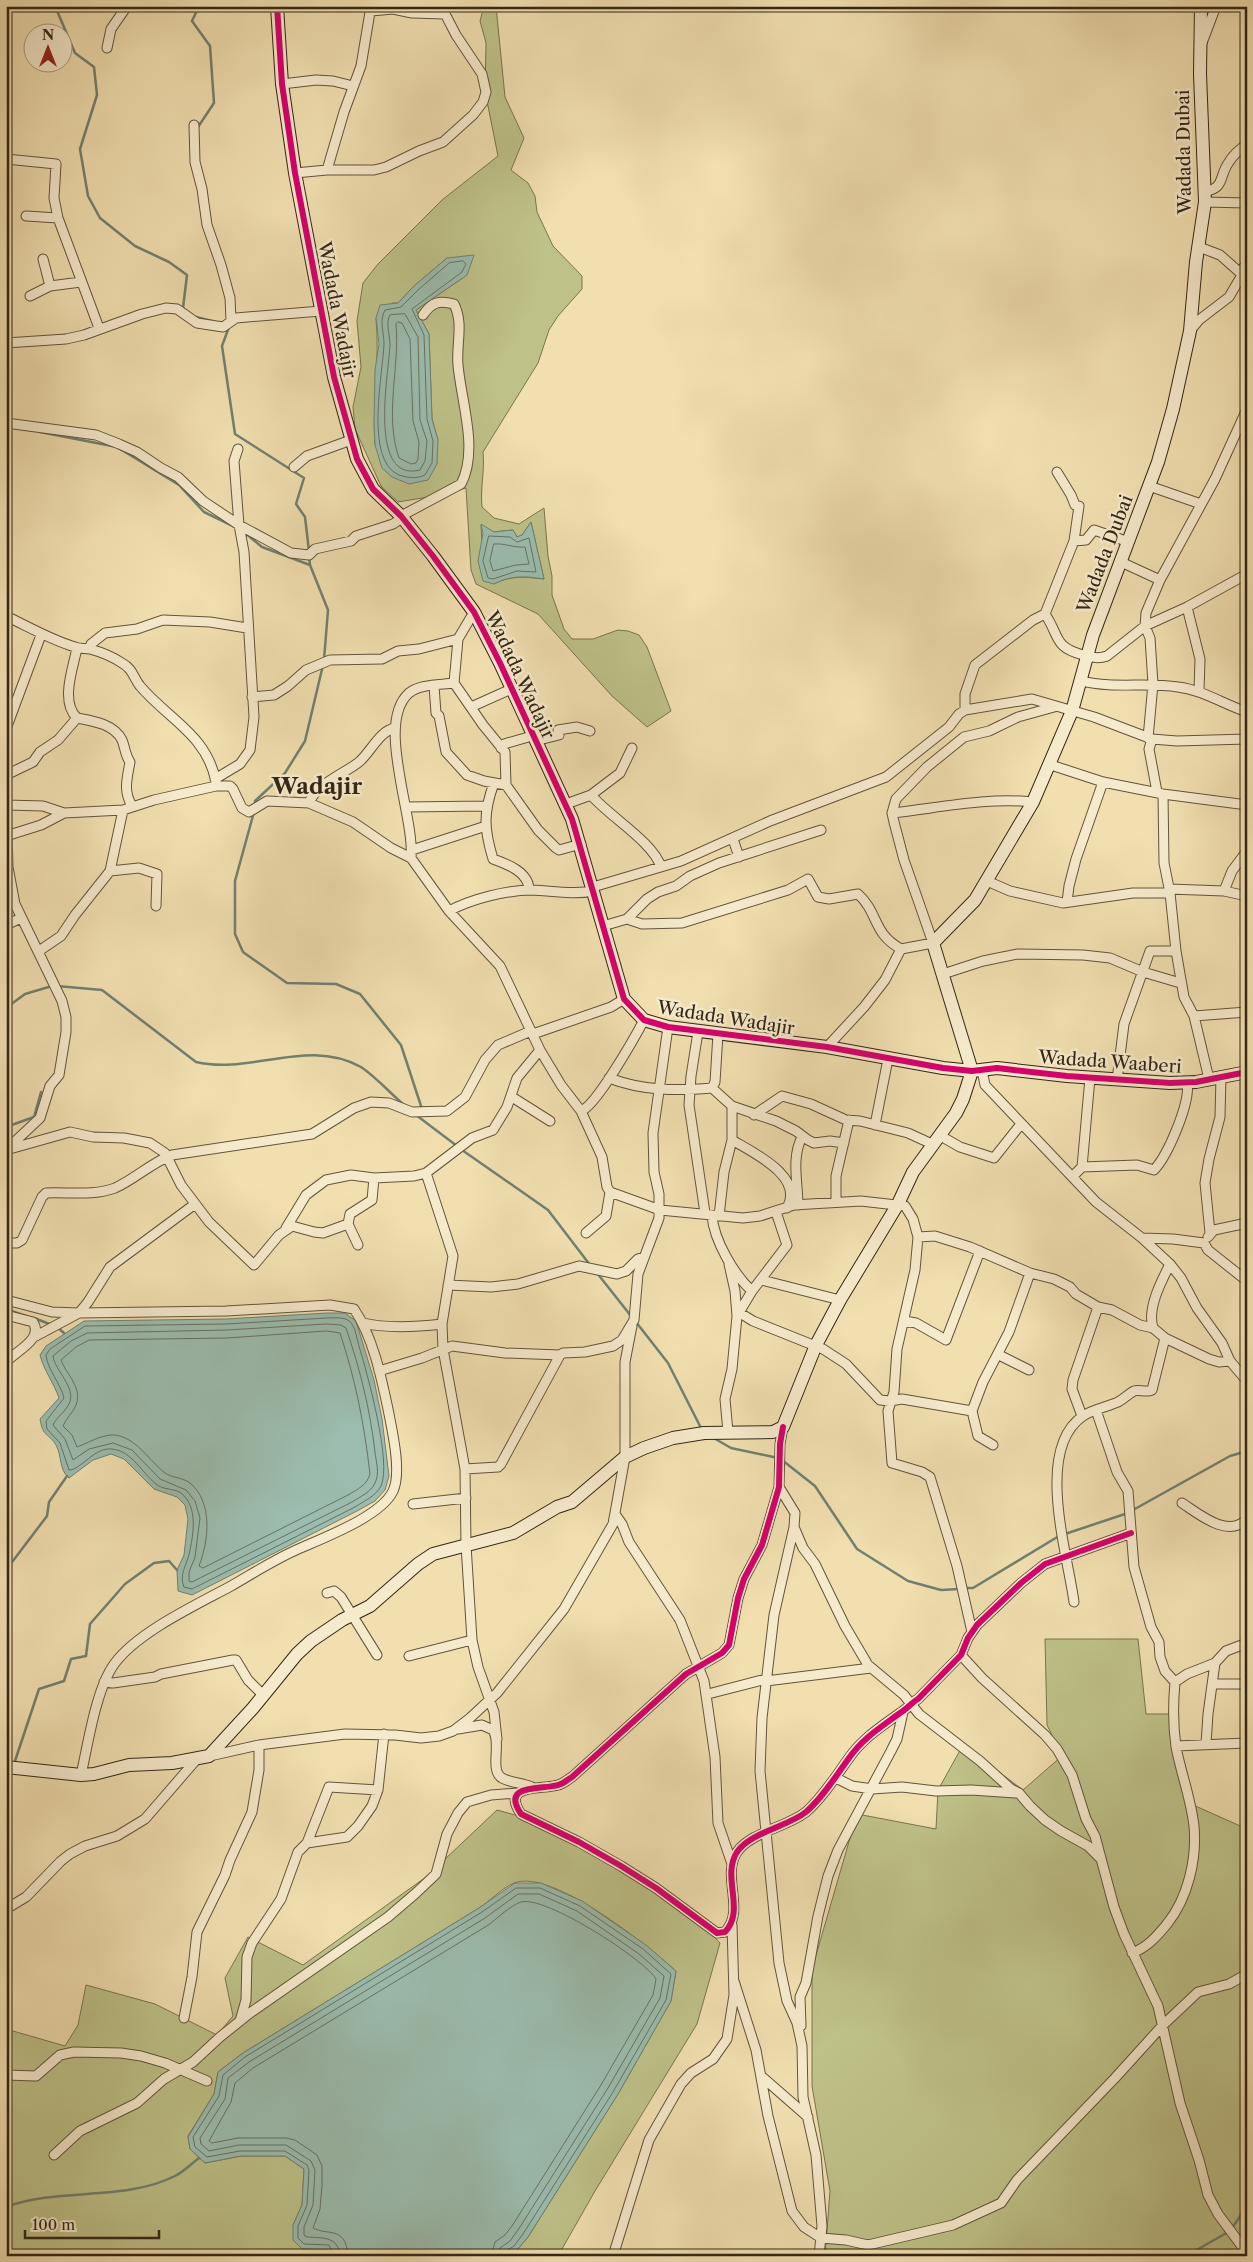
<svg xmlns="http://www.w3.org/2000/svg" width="1253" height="2262" font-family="'Libre Caslon Text',serif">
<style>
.green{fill:#bec188;stroke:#78744f;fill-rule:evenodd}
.water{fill:#9bbcae;stroke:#718071}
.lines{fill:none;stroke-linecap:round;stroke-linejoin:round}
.shore{stroke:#677162;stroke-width:1}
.stream{stroke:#718071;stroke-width:2.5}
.street-casing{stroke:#62543c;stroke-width:11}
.secondary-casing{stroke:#332616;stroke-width:14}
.street{stroke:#f6eacc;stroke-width:9}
.secondary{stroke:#f6eacc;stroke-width:12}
.cycleway-casing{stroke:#f6eacc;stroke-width:9}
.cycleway{stroke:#d6006c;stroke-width:6}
.labels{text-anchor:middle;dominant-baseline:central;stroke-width:5;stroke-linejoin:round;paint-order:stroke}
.street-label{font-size:18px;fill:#332616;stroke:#f6eacc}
.district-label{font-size:22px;font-weight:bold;fill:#332616;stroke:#f6eacc}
</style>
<rect width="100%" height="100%" fill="#f1dfb0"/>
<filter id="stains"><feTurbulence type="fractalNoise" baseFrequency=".004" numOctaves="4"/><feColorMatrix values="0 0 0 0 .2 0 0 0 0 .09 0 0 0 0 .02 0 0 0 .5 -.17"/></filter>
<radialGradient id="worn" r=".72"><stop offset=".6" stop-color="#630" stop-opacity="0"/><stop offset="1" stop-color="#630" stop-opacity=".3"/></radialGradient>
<path class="green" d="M484,6h12l9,91 19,41 -13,32 17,13 7,13 2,16 16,34 29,30v13l-24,27 -9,14 -11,33 -55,89c2,18 -3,36 -1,55l12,11 25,6 25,-16 4,48 4,20v19l12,34 8,10h21l25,-9 10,1 11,4 8,12 24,64 -24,16 -35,-31 -74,-82 -62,-30 -5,-14 -5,-82 -20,6 -48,8 -17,-16 -26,-57 -2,-22 8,-40 -4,-46 6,-38 15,-19 64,-64 56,-44 -13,-65 1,-48 -6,-22zM447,258l20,17 -51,35 13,24 3,85 6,21 -63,5c-3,-43 5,-85 1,-127l16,-15h6l16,-17zM531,522l13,57c-19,-2 -33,-4 -50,5l-12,-40 -1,-19 12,7 20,-2 4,7 5,-2z
M1045,1639h93l8,75h27l18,90 56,25v427h-422l5,-65 -18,-105v-117l45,-155 79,15 2,-39 25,-45 60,45 39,-34 -15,-31z
M497,1810l36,10 108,57 54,38 25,28 -23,81 -102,167 -37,65h-53l12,-6 11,-13 90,-143 53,-93 5,-30c-28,-25 -124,-103 -162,-88 -12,5 -24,18 -35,25l-236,145 -25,19 -4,22 -26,42 2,13 15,14 36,-7h44l19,13 -2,36 -9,20 9,24 25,1 3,6h-324v-227l59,17 13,-21 8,-40 69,19 62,31 16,-19 -8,-38 23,-41 55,28 123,-88z"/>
<path class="water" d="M474,255l-7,20 -51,35 13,24 3,85 6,21 -1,24 -9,16 -19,4 -17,-7 -10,-9 -7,-23 -1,-22 1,-53 4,-26 -3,-26 4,-13 18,-2 16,-17 33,-28z
M531,522l13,57c-19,-3 -33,-4 -50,5l-11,-3 -5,-20 5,-28 -2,-9 13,8 19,-2 4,7 5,-2z
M327,1313h18l11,8 18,59 8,39 7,57 -4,14 -10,11 -18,10 -165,84 -14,-4 -1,-21 7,-15 4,-36 -3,-14 -8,-8 -23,-8 -30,-30 -13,-5 -18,6 -24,18c-10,-8 -7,-22 -13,-33 -7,-12 -13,-7 -16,-26l19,-21c-5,-15 -15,-27 -19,-43l6,-9 38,-25 142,-2z
M515,1883h26l41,18 64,44 30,26 -5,30 -53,93 -90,143 -11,13 -11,6h-176l-3,-6 -25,-1 -9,-9v-15l9,-20 2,-36 -19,-13h-44l-36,7 -15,-14 -2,-12 26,-43 4,-22 25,-19 236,-145z"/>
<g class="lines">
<path class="shore" d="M463,261l3,3 -4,8 -50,37 12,26 3,84 6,22 -1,22 -7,12c-9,4 -16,3 -26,0 -35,-14 -16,-102 -15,-131 0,-12 -5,-23 1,-34l16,-3 17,-17 31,-27z
M405,314l13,23 2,83 7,21 -2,20 -5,9c-53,13 -31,-98 -30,-125 0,-10 -5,-23 0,-30z
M398,322l4,1 8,16 3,82 6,21 -1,17 -2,4 -5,1 -12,-6c-15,-43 1,-90 -3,-134z
M489,536l21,1 7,5 12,-4 7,34 -19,-1 -24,8 -5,-1 -5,-17z
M494,544c11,-1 20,4 31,3l4,17 -13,1 -23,6 -3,-10z
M327,1318c8,0 20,-2 25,6 4,6 5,16 7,22 8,27 33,116 22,140 -5,10 -17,15 -26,21l-163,82 -8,-2c-5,-12 2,-21 5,-32 4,-19 10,-48 -8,-62 -7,-5 -19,-3 -25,-9 -14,-11 -24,-33 -44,-35 -18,-2 -31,21 -43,21l-9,-27 -13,-14 -1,-8 18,-23c-4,-16 -16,-27 -18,-43l4,-6 35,-23 141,-2z
M327,1324l14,1 5,3c14,41 24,81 29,124 1,10 5,21 0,31 -4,9 -15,14 -23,19l-160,80 -3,-1v-9l6,-15 5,-39 -5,-17 -9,-11 -26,-11 -28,-29 -19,-7 -24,6 -16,11 -8,-21 -12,-14c3,-7 12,-13 16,-21 8,-16 -14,-33 -16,-48l18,-15 16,-8 140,-3z
M327,1331l13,2c16,49 24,90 30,141 -3,11 -12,15 -22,21l-145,73 -4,-2c10,-26 14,-64 -9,-83 -8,-6 -18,-5 -25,-10 -17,-13 -34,-44 -60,-37 -10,2 -19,8 -28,11l-5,-12 -9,-9c3,-8 10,-13 13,-21 7,-17 -10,-31 -15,-45l15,-13 13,-7 138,-2z
M334,2256l-5,-11 -25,-1 -6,-6v-12l9,-21 2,-35 -2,-5 -22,-14h-45l-33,6 -12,-10 -2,-10 26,-41 4,-21 22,-18 237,-145 34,-24h24l40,18 63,43 28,25 -5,26 -53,92 -90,142 -9,12 -8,5 -1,5
M340,2256c-1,-20 -18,-18 -33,-19l-3,-2v-8l9,-22 2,-35 -4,-9 -25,-16h-47l-30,6 -8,-7 -1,-6 25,-39 3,-21 21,-16 236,-144 33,-24h21l38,17 62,43 25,22 -4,22 -52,90 -90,142 -8,11 -10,7 -1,8
M348,2256c-2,-31 -21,-20 -35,-28l7,-19 2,-24v-19l-5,-11 -22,-15 -9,-2h-48l-26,5 -3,-2 22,-39 4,-19 18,-15 237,-144c7,-6 23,-20 31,-22 24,-7 123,57 135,77l-3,16 -52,90 -89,141 -7,9 -10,7 -4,14"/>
<path class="stream" d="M55,6l20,47 19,14 3,28 -17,54 8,47 12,22 35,28 34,16 18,13 -4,33 2,2
M198,127l16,-24 -4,-57 -18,-25 7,-15
M196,317l16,4
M229,327l-7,19 13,88 69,44 -8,26 9,13 4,34
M40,432l77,15 62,38 25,27 31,15
M244,532l18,15 48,18
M309,556l1,9 18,45 -4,50
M255,807v-6l30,-28 20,-32 18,-76
M254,812l-19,69v53l8,18 44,31 49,1 24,10 41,51 21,64
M57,986l45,4 94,72c55,13 112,-25 165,5 15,10 29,26 43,38
M6,1008l19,-14 27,-8
M416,1115l41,31
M6,1127l28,-10 7,-25
M462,1150l86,60 42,55
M597,1273l34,43
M6,1309l20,7
M34,1318l18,7
M636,1322l32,41 34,67
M57,1327l7,6
M712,1437l19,11 47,10
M782,1460l33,26 42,63 51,32 33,9 18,-1
M1133,1510l97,-54 17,-5
M1065,1534l63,-21
M6,1570l41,-54 2,-14 18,-26
M964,1588h9l86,-52
M14,1764l25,-75 25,-8 7,-22 15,-3 4,-32 35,-40 29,-21 15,-2 8,9
M6,1787l5,-15
M6,2207c54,-20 117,-5 169,-31 8,-4 16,-12 24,-18
M1191,2256l2,-4 37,-21 17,-25"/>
<defs>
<path id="street" d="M371,11l22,-2 19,4 32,1
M1202,43l14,-37
M107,48l4,-19 16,-23
M1247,83v9
M282,84l34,-4 17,1 20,5
M194,125l1,37 7,27 5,36 14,40 9,33 1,22
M6,159l50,5 -2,34 4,20 41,110
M327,170l17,-58 17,-46 10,-60
M295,173l32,-3h47l12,-3 33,-16 24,-9 30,-27 10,-13 3,-10 -4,-18 -26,-39 -15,-29
M1205,191c20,-2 14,-16 24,-29 4,-7 11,-13 18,-18
M1205,202l42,1
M26,216l32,2
M1199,247l21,8 26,23
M43,259l7,27
M1240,273l7,-10
M30,296l20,-10 31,-4
M1190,331l9,-11 30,-23 13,-22
M6,343l60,-4 18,-4 58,-21 24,-6 11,1 20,14 26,4 13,-9 85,-7
M6,423l90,12 23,9 18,8 24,16 17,9 25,24 36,24 52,28 18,2 6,-6 36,-8 5,-5 37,-12 9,-6
M294,467l13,-11 44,-16
M1149,486l52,18
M401,516l60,-32c18,-34 0,-83 -3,-119 -2,-21 6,-41 -4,-61 -15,-4 -22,-2 -31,11
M1074,541l12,-1 8,-10 35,12
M1121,562l39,18
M1187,607l13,52 -1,32
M1045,614c15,22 8,33 38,41 9,3 16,4 24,1l38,-30 42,-19 60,-33
M6,616c23,11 45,24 69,31 5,2 10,1 15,2 11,3 23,8 32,14 11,6 11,14 18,23 29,34 67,49 76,96
M90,649l1,-5 14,-11 32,-4 26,-9 47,2 37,6
M1082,681c31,8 64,1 96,6 25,3 45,17 69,25
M454,683l29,42 22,27 1,33
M434,686l2,27 3,3 7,36 21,23 17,6 22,4 32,45 18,18 3,2 22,-6
M252,697l22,-2 14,-9 18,-16 24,-10 52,-1 16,-8 21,-2 39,-10
M471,707l40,-18
M965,710v-16l10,-29 58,-45 12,-6 29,-73 5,-35 -4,-1 -4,-10 -14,-23
M77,718c16,3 37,6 45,22 3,7 3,15 8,22 -3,17 -7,29 2,44
M6,729l35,-94
M1148,738l5,-54 -3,-46 -5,-12 1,-13 14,-33 55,-101 32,-70
M1152,739l-3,10 8,43
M535,741l24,-6 -1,-5 19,-3 13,4
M501,748l3,-4 28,-8
M1051,765l52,17 60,12 84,11
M6,775l27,-13 7,-10 18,-12 19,-22c-17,-16 -4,-50 0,-70
M215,779l25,-15 10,-14 4,-33 -10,-165 -5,-27 -5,-64 4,-12
M494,783c-11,30 -10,46 -1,76 14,5 36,13 36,31
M1163,794l1,69 6,30 6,58 8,46 10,19 15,63
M591,795c19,22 62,47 70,72
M309,803c7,-19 35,-29 50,-41 12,-10 20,-31 36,-34
M566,804l25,-9 29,-22 12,-25
M6,805l37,1 21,7
M406,807l80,-1
M892,813c46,-5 95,-16 141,-11
M6,836l35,-11 23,-12 59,-3 31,-10 62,-14h14l3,3 9,19 7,4 18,-11 42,2 44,19 38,26 20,10 38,53 51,55 40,84 21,35 20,26 21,46 5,30 3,5 50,18 83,8 17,-2 34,-11 16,-1 51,-3 44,5 8,13 5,18 -3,33 -18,79 -3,43 -6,19 4,52 30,9 8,5 27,89 15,66
M733,839l6,18
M412,850l74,-24
M411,858c4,-42 -36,-135 -2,-165 11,-9 31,-8 45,-10l4,-44 16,-27
M110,871l29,-3 18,6 -1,32
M987,881l23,10 53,12 70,-10h37
M593,887l88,-26 89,-40 116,-44 63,-50 10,-13 6,-4 67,-11 62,18 58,22 25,2 70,-2
M1169,889l55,2 23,5
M1224,891l8,-20 15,-20
M1067,902l2,-16 7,-27 27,-77
M449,911c22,-12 58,-21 83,-21 21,1 41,5 62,1
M627,919l15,5 40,-1 106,-33 20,-11 10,18 11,2 29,-5c21,19 14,39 43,55
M6,925l15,-7
M603,926l24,-7 20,-20 11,-7 18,-6 14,-10 29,-13 102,-33
M39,951l22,-15 14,-21 35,-44 13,-61
M943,974l40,-13 35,-7 65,1 27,3 33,14 34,10 4,-1
M1194,1016l53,-4
M698,1032l-7,44 -2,29 16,108
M533,1034l78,-27 13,-8
M827,1047l37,-40 21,-27 16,-31 32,-6 -29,-83 -10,-38 -2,-9 4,-14 31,-32 37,-30 25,-6 29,-14 36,-10
M982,1070l3,15 111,117 46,36 28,26 11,14 16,30 25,35 8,18 17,20
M609,1078c34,13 68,13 103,10l20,18 44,15 20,10 12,9 6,3 16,-2 14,2
M1117,1080l7,-56 26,-73h26
M712,1088l3,-6 3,-48
M512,1097l38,24
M581,1111c15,-5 54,-74 63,-91
M754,1115l28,-19 29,8 35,16 14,1 48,12 24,11
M875,1125l13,-66
M939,1135l21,12 34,11 27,-34
M732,1140c22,13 73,37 55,68
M7,1149l33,-31 10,-32 9,-11 7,-43v-15l-4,-16 -47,-97 -7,-37 -1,-31
M6,1150l64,-18 23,5 31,1 26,5 15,10 16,32 28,37 45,43 25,-30 13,-9 22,6 9,1 25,-9
M1082,1167l8,-89
M426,1173l27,83 -11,68 1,25 22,120 1,76 6,95 6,27 16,45 3,27
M1073,1176l9,-9 55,-2 17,5c14,-15 37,-68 33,-88
M836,1202v-26l13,-56
M798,1205c0,-22 -7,-47 4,-68
M712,1216c2,24 22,59 40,75
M719,1216l5,-44 8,-32v-34
M286,1228l20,-33 20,-15 25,-5 23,3 40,-2 12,-3 46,-35 21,-8 14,-23 10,-29 23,-28
M586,1233l20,-17 4,-24
M1210,1233l-5,-50 4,-24 11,-42 1,-41
M918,1237l17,-1 35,11 60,26 24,6 16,8 6,7 22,13 14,3 28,15 13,3 12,10 44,21 10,3 11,-1
M1208,1237l6,-7 33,-7
M1142,1238l31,1 31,4 4,7 39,31
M6,1243h11l5,-3 20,-43 4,-4c22,-1 49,3 69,-5 20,-9 36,-25 57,-33l140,-21 42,-26 17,-6 18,1 23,9 35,-1 18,-14 20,-37 13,-15 33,-14
M358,1245l-10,-21 2,-10 22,-14 2,-22
M729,1264l6,27 2,25
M762,1280l78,20
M448,1285l43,2 27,-3 61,-18 38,8 9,-3 12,-12 6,-2
M6,1300l46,12 27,1 147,-2 104,-6 24,4c19,28 27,67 34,100 4,21 14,63 5,82 -12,26 -73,48 -99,60 -22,10 -42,23 -63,35 -35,19 -93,46 -116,77 -19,25 -27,81 -34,112
M740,1313l13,8 70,28 23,15 34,36 10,1 12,-2 70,12 11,-29 26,-50 21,-59
M6,1315l27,7c11,17 -17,29 -27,40
M904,1321l12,2 30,17 34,-89
M363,1323c25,6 53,4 79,1
M1153,1328c-6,-20 8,-46 17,-64
M36,1336l43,-23 9,-11 22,-35 85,-63
M999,1355l30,15
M379,1371l43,-13 30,-12 53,7 55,2 3,-2 22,-1 28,-6 9,-6 12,-20 4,-46 21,-56v-24l-5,-22 -1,-39 15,-106
M1096,1410l21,62 11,19 6,76 17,60 8,15 1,15 5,14 10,11
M972,1411l6,25 15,9
M1082,1416l-10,-27 1,-9 25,-73
M783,1427l-3,17 -1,43 -17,58 -18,34 -6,19 -9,47 -7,8 -36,21 -114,103c-5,3 -9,7 -14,8 -16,5 -58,-2 -37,29l58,28 42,24 35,22 61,45 8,-1c21,-22 -4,-55 12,-80 14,-20 50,-25 69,-40 17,-15 30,-36 43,-54 14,-20 32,-31 51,-45 7,-4 11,-10 18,-14l43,-44 7,-17 9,-13 44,-42 24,-19 86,-31
M728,1432l-3,-33 7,-30 5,-53 15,-25 35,-46 -11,-33
M465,1469l33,-2 3,-3 59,-109
M779,1487l16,26 -1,14 -20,88 -12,103 -2,53 19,192 8,38 10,22 5,23 1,51 13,58 6,71 -3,30
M1182,1503c17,11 46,36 65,16
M413,1504l53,-6
M615,1514l7,10 7,18 51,78 24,61 11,76 3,66 14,41
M794,1527l9,21 12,16 30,62 23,39 36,30 15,19 61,47 31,28 8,4 11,13 15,14 16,11 27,15 12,12
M327,1593l7,-2 7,6 36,58
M1074,1602c-6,-47 -40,-153 9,-186 10,-7 24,-9 35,-14 6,-3 10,-8 16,-11 5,-2 12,2 18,-1l13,-52
M961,1655l21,23 63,57 12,14 15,26 14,44 9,17 19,71 10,27 34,72 22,97 19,57 9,35 10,19 29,39
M409,1656l63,-16
M766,1681l105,-13
M104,1682l9,1 42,-6 6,-3 72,-14h3l12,20 15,15
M1175,1682l12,-8 28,-11
M1212,1684h35
M708,1694l58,-15
M458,1729l24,-4 11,5c9,13 -4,40 9,48 9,5 21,5 30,9
M1206,1744l2,-30 7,-51 11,-12 21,-8
M1176,1746l71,-3
M210,1756l49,-11 86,-11 50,1 26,3 18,-2 14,-5 17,-13 27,-25 67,-84 49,-85 12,-67v-95l7,-36
M836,1778l16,8 20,3 30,-2 34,4 35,-1 45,3
M307,1843l22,-56 49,3
M6,1909l20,-12 35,-36 9,-7 15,-8 32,-10 28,-17 51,-59
M1132,1953c16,-6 25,-17 35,-29 21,-26 30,-65 27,-98 -3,-27 -13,-53 -18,-79 -3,-21 -3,-43 -1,-65
M734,1981l22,69 12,66 24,95 12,16 17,11 25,2 22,5 85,-20 48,-22 16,-23 98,-102 48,-53 35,-33 31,-8 18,-10
M184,2018l8,-41 5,-45 28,-57 5,-15 22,-48 7,-42v-25
M240,2021l6,-21 1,-43 5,-14 29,-44 17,-47 9,-9 40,-6 11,-11 14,-20 6,-16 6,-56
M801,2026l-1,-29 6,-14 12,-67 10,-40 10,-26 53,-99 6,-12 6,-27
M6,2075l30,1 24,-21 14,-3 47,1 20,3 24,7 42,18
M761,2076l47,41
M54,2155l26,-24 57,-28 27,-24 29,-17 27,-25 30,-24 138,-96 28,-24 20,-19 11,-40 11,-21 9,-11 24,-7 27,-2
M613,2256l36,-116 32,-56 10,-11 22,-14 14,-20 7,-44 -2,-70"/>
<path id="secondary" d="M277,6l5,78 13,89 39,204 23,82 16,30 28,27 32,40 41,56 26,51 72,156 52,180 20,21 24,7 159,20 116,21 29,3 25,-3 70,8 103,7 26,-1 51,-10
M972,1071l-39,-128 42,-43 58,-98 39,-91 21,-76 65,-173 15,-53 17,-78 6,-69 9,-60 -5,-128 1,-68
M6,1767l75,8 13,-1 35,-9 43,-2 37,-7 44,-48 44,-54 14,-13 31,-21 28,-14 48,-42 15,-10 80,-21 44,-26 15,-5 53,-45 19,-9 29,-10 31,-5 69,-1 10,-5 33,-82 24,-45 58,-96 15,-32 43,-59 7,-14 9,-28"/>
</defs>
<use href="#street" class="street-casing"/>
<use href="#secondary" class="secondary-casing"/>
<use href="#street" class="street"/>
<use href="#secondary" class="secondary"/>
<defs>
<path id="cycleway" d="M277,6l5,78 13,89 39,204 23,82 16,30 28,27 32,40 41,56 26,51 72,156 52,180 20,21 24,7 159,20 116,21 29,3 25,-3 70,8 103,7 26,-1 51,-10
M783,1427l-3,17 -1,43 -17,58 -18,34 -6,19 -9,47 -7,8 -36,21 -114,103c-5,3 -9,7 -14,8 -16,5 -58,-2 -37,29l58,28 42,24 35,22 61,45 8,-1c21,-22 -4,-55 12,-80 14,-20 50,-25 69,-40 17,-15 30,-36 43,-54 14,-20 32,-31 51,-45 7,-4 11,-10 18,-14l43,-44 7,-17 9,-13 44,-42 24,-19 86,-31"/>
</defs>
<use href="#cycleway" class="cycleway-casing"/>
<use href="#cycleway" class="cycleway"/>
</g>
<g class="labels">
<g class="street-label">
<text transform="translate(1184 152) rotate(-91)">Wadada Dubai</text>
<text transform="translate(337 310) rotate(79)">Wadada Wadajir</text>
<text transform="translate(1105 554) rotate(-69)">Wadada Dubai</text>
<text transform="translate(520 675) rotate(65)">Wadada Wadajir</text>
<text transform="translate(726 1018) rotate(9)">Wadada Wadajir</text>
<text transform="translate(1110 1062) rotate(4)">Wadada Waaberi</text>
</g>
<g class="district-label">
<text x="317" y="786">Wadajir</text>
</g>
</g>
<rect width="1253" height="2262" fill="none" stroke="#f1dfb0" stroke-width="25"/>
<rect x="8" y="8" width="1238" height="2247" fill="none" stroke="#332616" stroke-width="2.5"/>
<rect x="12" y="12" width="1228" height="2237" fill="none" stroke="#332616"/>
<g transform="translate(48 48)"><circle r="24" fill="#f6eacc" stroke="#a89c83"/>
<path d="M0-4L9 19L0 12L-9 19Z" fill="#8f2418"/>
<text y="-8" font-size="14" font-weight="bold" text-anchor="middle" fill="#332616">N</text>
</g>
<path d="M25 2230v8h134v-8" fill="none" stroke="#332616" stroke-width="2.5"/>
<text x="32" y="2230" font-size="15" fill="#332616" stroke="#f6eacc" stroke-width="4" paint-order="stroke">100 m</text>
<rect width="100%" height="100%" filter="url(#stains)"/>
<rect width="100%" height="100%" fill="url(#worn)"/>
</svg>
